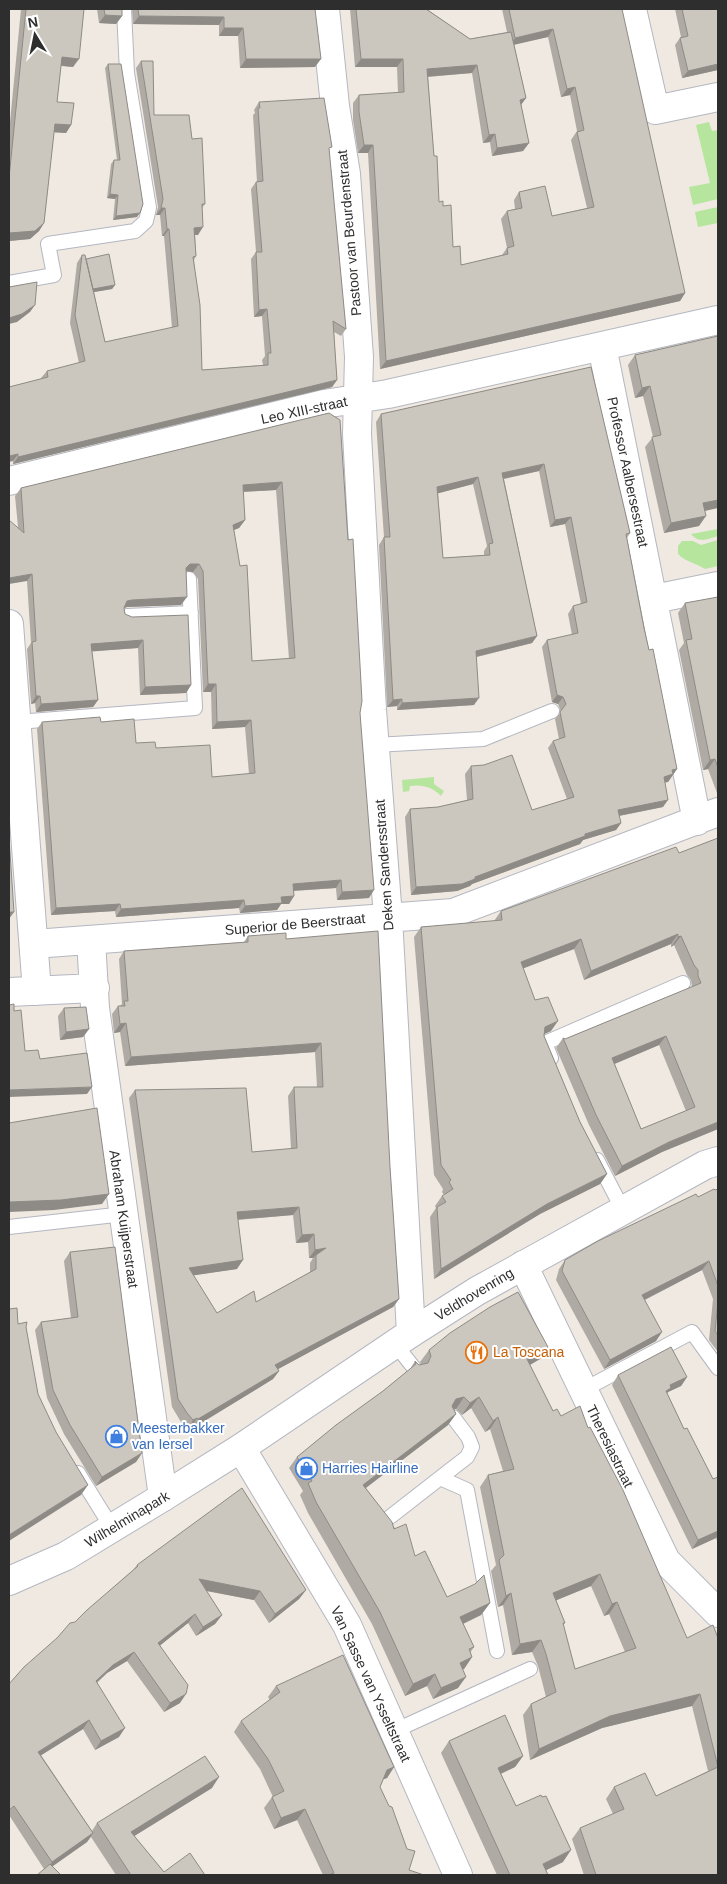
<svg xmlns="http://www.w3.org/2000/svg" width="727" height="1884" font-family="Helvetica,sans-serif">
<style>
.green{fill:#b6e59e}
.lines{fill:none;stroke-linecap:round;stroke-linejoin:round}
.service-casing{stroke:#b4b7c1;stroke-width:16}
.minor-casing{stroke:#b4b7c1;stroke-width:30}
.tertiary-casing{stroke:#b4b7c1;stroke-width:30}
.service{stroke:#fff;stroke-width:14}
.minor{stroke:#fff;stroke-width:28}
.tertiary{stroke:#fff;stroke-width:28}
.wall{fill:#afaba4;fill-rule:evenodd}
.shaded-wall{fill:#8e8b86}
.building{fill:#cbc7bf;stroke:#8e8b86;fill-rule:evenodd}
.labels{text-anchor:middle;dominant-baseline:central;stroke-width:4;stroke-linejoin:round;paint-order:stroke}
.street-label{font-size:14px;fill:#2e2e2e;stroke:#fff}
.food-label{font-size:14px;fill:#c56008;stroke:#fff;text-anchor:start}
.shop-label{font-size:14px;fill:#366cbe;stroke:#fff;text-anchor:start}
</style>
<rect width="100%" height="100%" fill="#efe9e1"/>
<path class="green" d="M709,122l3,9 6,-1v69l-25,6 -4,-18 21,-4 -14,-58z
M718,207v16l-20,4 -3,-15z
M718,529v7c-10,3 -19,8 -27,-2z
M718,540v26l-13,3c-9,-6 -19,-7 -27,-15v-8l4,-5h11l8,4z
M434,777v7l10,7 -3,5c-8,-9 -19,-12 -31,-10l-1,5 -6,1 -1,-12z"/>
<g class="lines">
<defs>
<path id="service" d="M9,283l45,-8 -6,-31 87,-13 11,-10 3,-13 -22,-135 -3,-64
M127,616l64,-3
M17,722l178,-14 -6,-129
M375,745l108,-6 69,-28
M551,1058l-6,-15 138,-60
M597,1160l26,50
M9,1227l115,-13
M395,1344l19,24
M583,1390l109,-58 26,36
M78,1473l34,55
M440,1478l27,-21 5,-10 -4,-10 -15,-20
M390,1517l50,-39 27,12 30,161
M394,1731l136,-62"/>
<path id="minor" d="M325,9l10,97 11,68 13,183 -2,77 15,276 16,207 23,416
M632,9l23,101 63,-13
M602,346l95,475
M9,481l315,-77 64,-10 330,-74
M654,599l64,-13
M9,624l28,367
M91,940l4,68 68,489
M34,944l419,-31 265,-101
M9,992l86,-4
M523,1265l143,296 52,52
M241,1448l106,177 111,250"/>
<path id="tertiary" d="M9,1581l57,-25 97,-59 78,-49 170,-115 66,-42 228,-126 13,-4"/>
</defs>
<use href="#service" class="service-casing"/>
<use href="#minor" class="minor-casing"/>
<use href="#tertiary" class="tertiary-casing"/>
<use href="#service" class="service"/>
<use href="#minor" class="minor"/>
<use href="#tertiary" class="tertiary"/>
</g>
<path class="wall" d="M21,9h63l-11,58 -12,-1 -4,36 14,23 -5,8 -12,-1 -10,91 -5,8 -9,8 -21,2v-109z
M97,9h25v7l-6,8 -17,-1z
M132,9h183v58l-75,1 -2,-32h-19v-11l-86,-1z
M350,9h85l-7,1 42,29 37,-7 -5,-23h101l82,284 -5,8 -300,68 -12,-216h-10l-5,-33v-17l6,-8 39,-2 -1,-26h-42zM548,37l13,60 9,-2 7,36 -6,9 16,68 -35,8 -33,-24 -5,8 1,9 -8,2 -6,8 6,29 -5,7 -41,10 -8,-18 -10,-41 -4,-4 -5,-46 -6,-79 44,-4 11,70 7,-1 2,14 31,-5 6,-8 -8,-38 5,-7 -12,-54z
M675,9h43v61l-36,8 -7,-33 5,-7 1,-1z
M141,61l13,54 38,24 13,65 -3,4 -4,27h-3l1,21 -2,4 8,110 61,-5 -1,-5 3,-4 -3,-40 -8,1 -3,-58 5,-7 -5,-63 5,-7h1l-4,-67 2,-2 -1,-3 5,-8 70,50 17,177 -5,7 -7,-4 3,48 -5,7 -319,77v-3l28,-83 6,-7 32,-8 -9,-40 7,-60 5,-8 33,30 -3,4 -18,3 11,50 67,-14 -8,-92h-2l-2,-21h-4l2,-8 -22,-139z
M108,64l29,153 -24,3 2,-21 -8,-1 4,-34 3,-4h3l-12,-92z
M718,336l-13,175 -6,15 -35,7 -19,-86 8,-10 -10,-41 -8,2 -7,-33 7,-10z
M591,367l39,166 -3,5 22,112 28,119 -9,13h-3l-2,25 -44,9 2,7 -5,7 -33,10 -3,4 -108,40 -2,2 -13,5 -46,4 -6,-78 5,-8 28,-2 29,-7 -2,-26 6,-8 61,44 35,-11 -19,-51 5,-7 6,-2 -4,-20 6,-7 -3,-8 -6,-2 -10,-55 5,-7 25,-5 -4,-21 5,-8 8,-2 -16,-80 -15,3 -11,-56 -35,8 33,157 -5,7 -55,14 -3,48 -77,5v-4l-10,1 -8,-162 5,-8 -8,-115 5,-8zM473,484l14,62 -3,5v4l-41,3 -5,-65z
M329,413l19,127 12,173 9,185 -32,2 -1,-12 -42,3v5l-5,8h-8l-4,6 -37,3 -1,-5 -123,9 -1,-6 -64,4 -14,-186 5,-7h59l35,21 20,5 56,29 37,-3 -4,-47 -33,2 -1,-37h-8l-5,-113 -5,-7 -7,-1 -5,34 -54,2 -3,1 1,6 66,71 -5,8 -46,2 -2,-47 -46,3 6,49 -5,7 -57,5 -1,-9 -4,1 -4,-55 4,-6 -4,-62 -9,-54 -3,-31 6,-8zM276,490l13,169 -37,2 -18,-131 5,-2 6,-8 -2,-28z
M718,597v195l-1,1 -9,-24 -5,1 -24,-120 5,-7 -6,-30 7,-10z
M718,838v291l-56,23 -47,24 -26,-51 -33,-77 7,-10 2,1 127,-52 -1,-7 -4,-5 -13,-30 -3,2v-3l-87,36 -10,-31 -51,19 12,32 16,31 -7,3v2l36,86 27,52 -7,10 -60,30 -106,65 -4,-62 6,-9 -1,-2 7,-10 2,-1 -2,-3 1,-3 -9,-14 -20,-238 7,-10 73,-6 7,-10 178,-58zM659,1045l27,66 -45,18 -27,-65z
M248,936l38,3 104,228 9,132 -6,8 -115,62 1,2 -6,8 -80,49 -2,-1 -3,2 -7,-7 -9,-15 -43,-309 6,-8 117,62 39,-3 -3,-53 6,-9h23l-2,-35 -190,14 -5,-34 -6,1 -2,-19 6,-8h2l2,-2 -3,-45 5,-8 120,-9zM293,1215l3,28 12,-1 1,16h4l-3,5v9l-54,30 -39,11 -24,-38 44,-6 1,-49z
M64,1008l25,21 -6,8 -23,3 -2,-24z
M718,1189v163l-9,-12 4,-41 -11,-29 -57,30 11,41 -52,28 -48,-89 3,-11 6,-9 133,-63z
M70,1252l72,201 -6,9 -40,24 -32,-52 -17,-36 -12,-68 6,-8 30,-4 -7,-57z
M548,1347l-8,12 -10,6 23,46 8,5 27,12 99,210h31v237h-134l-12,-36 8,-11 33,-14 -7,-15 8,-12 42,9 52,-25 -16,-65 -90,22 -72,32 -7,-45 8,-11 15,-7 -8,-31 -6,-14 -20,3 -9,-50 -5,2 -7,-36 5,-6 -16,-78 8,-12 15,-4 -13,-42 -5,3 -14,-24 -9,7 -6,-6h-2l2,5 -8,11 -82,63 49,68 32,41 43,6 -9,12 -18,9 11,23 -4,6 2,4 -8,12h-1l-5,19 -25,11 -6,-13 -22,10 -33,-72 -64,-111 -8,-18 3,-4 -14,-23 8,-11 86,-66 27,-22 5,-8 4,4 2,-1 -1,-2 9,-12zM591,1586l13,30 5,-2 16,38 -50,17 -12,-44 2,-2 -9,-23z
M618,1375l69,2 -6,9 -13,6 -1,1 17,36 29,50 5,-2v66l-2,-5 -24,11 -80,-164z
M137,1565l169,25 -7,9 -30,24 -15,-23 -48,-9 16,24 -7,9 -19,12 -8,-13 -28,22 20,58 -16,9 -37,-51 -20,12 -10,10 22,54 -24,13 -12,-21 -42,26 51,76 5,-8 115,-35 -78,48 30,36 41,3h-89l-25,-38 -4,5 -35,24 -8,3 -35,-54v-131l66,-62 58,-52z
M276,1686l118,81 -7,11 -4,1 -3,8 29,83 15,5h-101l-26,-55 -23,9 -10,-21 8,-11h1l-13,-28 -26,-37 7,-11 29,-21 -2,-3z
M449,1741l74,15 -8,11 -14,7 15,32 47,56 -17,8 2,5h-51l-56,-122z"/>
<path class="shaded-wall" d="M105,15l17,1 -6,8 -17,-1z
M139,16l85,1 -5,8 -86,-1z
M224,28h19l-5,8h-19z
M553,29l-5,8 -39,9 6,-8z
M62,57l17,2 -6,8 -17,-2z
M246,59h75l-6,8 -75,1z
M361,59h42l-6,8h-42z
M718,64v6l-36,8 6,-7z
M477,65l-5,8 -50,4 5,-8z
M575,87l-5,8 -9,2 6,-8z
M526,98l-6,8v-6z
M55,124l16,1 -5,8 -17,-1z
M495,134l-5,8 -7,1 6,-8z
M529,143l-6,8 -31,5 5,-8z
M364,145h9l-5,8h-10z
M110,194l8,1 -3,4 -8,-1z
M161,208h4l-5,7h-4z
M140,213l-3,4 -24,3 3,-4z
M44,223l-5,8 -9,8 -21,2v-8z
M203,227l-5,8h-9l5,-7z
M167,229h2l-5,7h-2z
M115,285l-3,4 -24,4 3,-4z
M685,293l-5,8 -300,68 6,-8z
M35,305l-5,7 -13,10 -8,2v-6z
M267,309l-5,7 -8,1 5,-7z
M337,380l-5,7 -319,77 5,-7z
M650,386l-7,10 -8,2 7,-10z
M18,454l-5,7 -4,1v-6z
M544,464l-5,7 -42,9 5,-7z
M478,477l-5,7 -41,11 5,-8z
M282,482l-6,8 -38,2 5,-7z
M718,500v8l-22,5 7,-10z
M706,516l-7,10 -35,7 7,-10z
M571,517l-6,7 -15,3 5,-7z
M245,520l-6,8 -11,4 5,-7z
M190,564h9l-6,8 -8,-1 1,-3z
M32,574l-5,7 -18,3v-6z
M187,597l-6,8 -54,2 -5,2 5,-8 5,-1z
M537,636l-5,7 -61,15 5,-7z
M143,640l-5,8 -53,4 6,-8z
M208,684h8l-5,8h-8z
M191,685l-5,8 -46,2 5,-8z
M557,695l6,2 -5,7 -6,-2z
M36,696h4l-5,7 -4,1z
M479,698l-5,7 -77,5 5,-7z
M402,699l-5,7 -10,1 6,-7z
M98,700l-5,7 -57,5 5,-8z
M251,720l-6,7 -33,2 5,-7z
M715,759l-7,10 -5,1 7,-10z
M677,769l-9,13 -9,2 5,-7 8,-7z
M668,800l-5,7 -50,10 5,-7z
M621,823l-5,7 -33,10 -3,4 -108,40 -2,2 -13,5 -46,4 5,-8 59,-10 110,-43z
M341,880l-5,8 -48,3 5,-7z
M374,890l-5,8 -32,2 5,-8z
M294,896l-5,8h-8l-4,6 -37,3 5,-7 36,-9z
M244,900l-5,8 -123,9 5,-8z
M120,904l-5,7 -64,4 5,-7z
M9,912h5l-5,7z
M678,934l-7,10 -87,36 7,-9z
M681,936l-7,9 -3,2 7,-10z
M581,939l-7,10 -60,23 7,-10z
M558,1021l-7,10 -13,6 7,-10z
M126,1023l-6,9 -6,1 6,-9z
M89,1029l-6,8 -23,3 6,-8z
M666,1036l-7,9 -54,23 7,-10z
M321,1043l-6,9 -190,14 6,-9z
M92,1087l-5,7 -78,3v-7z
M718,1122v7l-56,23 -47,24 7,-10 47,-24z
M607,1174l-7,10 -60,30 -106,65 7,-10 106,-65z
M109,1194l-7,10 -48,6 -45,2v-10z
M299,1207l-6,8 -62,5 6,-8z
M314,1234l-6,8 -12,1 6,-8z
M326,1248l-10,7 -3,3h-4l6,-8z
M243,1260l-6,9 -54,8 6,-9z
M709,1261l-7,9 -66,34 6,-9z
M399,1299l-6,8 -124,67 6,-9z
M662,1332l-6,9 -52,28 6,-9z
M548,1347l-8,12 -21,12 8,-12z
M279,1371l-6,8 -80,49 5,-9z
M687,1377l-6,9 -13,6 -3,5 -6,3 11,-15z
M464,1397l-8,12 -9,1 9,-11z
M479,1397l-8,11 -9,7 8,-12z
M456,1414l-8,11 -93,71 8,-11z
M498,1417l-8,12 -5,3 8,-11z
M197,1418l-6,9 -3,2 5,-9z
M142,1453l-6,9 -40,24 6,-9z
M88,1485l-7,10 -72,46v-6z
M718,1531v3l-2,4 -24,11 6,-9z
M600,1574l-9,12 -46,19 8,-12z
M199,1579l61,12 -6,9 -62,-12z
M306,1590l-7,9 -30,24 6,-9z
M511,1593l-8,12 -5,2 8,-11z
M617,1602l-8,12 -5,2 8,-12z
M490,1603l-9,12 -29,14 8,-12z
M195,1614l-7,9 -36,29 6,-9z
M222,1615l-7,9 -19,12 7,-9z
M541,1640l-9,12 -20,3 8,-11z
M134,1652l-7,9 -20,12 -18,16 7,-8 17,-16z
M472,1657l-8,12 -12,5 8,-11z
M435,1674l-8,12 -22,10 8,-12z
M466,1677l-8,11 -25,11 8,-11z
M186,1694l-6,9 -16,9 6,-9z
M700,1694l-8,12 -90,22 -72,32 9,-11 71,-33z
M89,1720l-6,9 -51,32 6,-9z
M125,1728l-6,9 -24,13 6,-9z
M523,1756l-8,11 -26,12 9,-11z
M394,1767l-7,11 -8,3 8,-11z
M219,1777l-7,11 -89,55 8,-11z
M305,1809l-8,11 -23,9 7,-11z
M93,1833l-6,9 -41,29 6,-9z
M571,1850l-8,12 -27,13 7,-11z"/>
<path class="building" d="M26,9h58l-5,50 -17,-2 -5,45 17,1 -3,22 -16,-1 -11,99 -9,8 -26,2v-55z
M104,9h18v7l-17,-1z
M138,9h177l6,50h-75l-3,-31h-19v-11l-85,-1z
M356,9h70l44,30 41,-7 15,66 -6,2 9,43 -32,5 -2,-14 -6,1 -12,-70 -50,4 7,87h3l2,46 4,-1v5l8,-1 2,42 7,-1 1,19 47,-11 -1,-6 7,-2 -7,-35 15,-3 -3,-16 26,-6 7,30 42,-9 -17,-75 7,-2 -9,-43 -8,2 -14,-60 -38,9 -6,-29h113l63,284 -299,68 -13,-216h-9l-5,-33v-17l45,-3 -1,-33h-42z
M682,9h36v55l-30,7 -8,-33 8,-2z
M141,61h12l1,54h35l3,24 10,-1 3,66h-3l1,23 -9,1 2,28 -3,1 7,48 2,65 66,-5v-12h3l-4,-44 -8,1 -3,-58h6l-6,-70 7,-1 -5,-73h2l-1,-6 65,-4 8,49 -3,1 17,181 -13,-8 4,59 -319,77v-3l-9,2v-69l39,-10 -1,-6 38,-10 -10,-46 7,-60h3l20,87 73,-16 -9,-97h-2l-2,-21h-4l2,-9z
M108,64h13l22,140 -3,9 -24,3 2,-21 -8,-1 4,-34h6z
M109,254l6,31 -22,4 -7,-30z
M37,282l-2,23 -13,9 -13,4v-31z
M718,336v164l-15,3 3,13 -35,7 -19,-86 9,-2 -11,-49 -8,2 -7,-33z
M591,367l36,153 3,13 -4,1 18,94 5,22 4,-1 24,120 -5,1 1,4 -9,3 4,23 -50,10 3,13 -36,11v2l-110,41v2l-13,5 -46,3 -6,-78 28,-2 35,-8 -2,-33 13,-1 28,-10 20,55 42,-13 -21,-56 12,-4 -5,-25 6,-8 -3,-7 -6,-2 -10,-55 31,-7 -5,-27 14,-4 -16,-85 -16,3 -11,-56 -42,9 35,163 -61,15 3,47 -77,5v-4l-9,1 -9,-163h6l-9,-123zM478,477l15,66 -4,1 1,11 -47,3 -6,-71z
M329,413l11,7 8,120 5,-1 9,162 -2,12 14,177 -32,2 -1,-12 -48,4 1,12 -13,1 1,6 -37,3 -1,-6 -123,9 -1,-5 -64,4 -14,-186 58,-5 1,5 33,-3 2,24 19,-1 1,6 54,-3 2,32 43,-4 -4,-53 -34,2 -1,-38h-8l-5,-113 -4,-7h-9l-4,4 1,29 -55,3 -5,1 -3,7 1,6 7,3 56,-2 3,70 -46,2 -2,-47 -52,4 7,56 -57,4 -1,-8h-4l-4,-54 4,-1 -4,-67 -23,4v-58l15,13 -3,-45zM282,482l13,176 -43,3 -5,-96 -7,1 -7,-41 12,-5 -2,-35z
M718,597v171l-3,-9 -5,1 -24,-120 6,-1 -7,-36z
M9,838l5,74h-5z
M718,838v284l-49,20 -47,24 -26,-51 -33,-77 2,1 136,-56 -3,-7v-6l-4,-5 -13,-29 -3,1v-3l-87,37 -10,-32 -60,23 14,38 13,-3 10,24 -13,6 -1,9 36,86 27,52 -60,30 -106,65 -4,-62 9,-5 -4,-6 11,-7 -4,-7 2,-2 -10,-15 -20,-238 81,-7 -1,-9 175,-64 3,6zM666,1036l29,71 -54,22 -29,-71z
M378,931l12,236 9,132 -124,66 4,6 -81,48 -1,-1 -4,2 -6,-7 -9,-14 -43,-309 111,-2 6,64 45,-4 -3,-61h29l-2,-44 -190,14 -5,-34 -6,1 -2,-18h7l-1,-5h4l-4,-50 124,-9v-6l38,-3v6zM299,1207l3,28 12,-1 1,16 11,-2 -10,7v14l-60,33 -2,-11 -37,22 -28,-45 54,-8 -6,-48z
M14,1004v7l7,-1 4,41 13,-1 2,9 47,-6 5,34 -83,3v-85z
M86,1007l3,22 -23,3 -2,-24z
M97,1108l12,86 -48,6 -52,2v-79z
M714,1189l1,1 3,-1v97l-9,-25 -67,34 20,37 -52,28 -48,-89 3,-11 33,-19 98,-47 2,3z
M115,1247l27,206 -40,24 -32,-52 -17,-35 -12,-68 37,-5 -8,-65z
M518,1292l30,55 -21,12 26,52 4,-2 4,7 19,-10 8,22 2,-1 33,63 64,148 26,-13 5,13v237h-122l-16,-47 44,-19 -10,-22 31,-14 11,23 62,-29 -18,-73 -90,22 -71,33 -8,-45 25,-12 -10,-38 -5,-14 -21,4 -9,-51 -5,3 -7,-36 5,-5 -16,-80 26,-6 -16,-52 -5,4 -14,-24 -9,6 -6,-6 -8,2 -4,7 4,8 -93,71 29,37 2,7 12,-5 9,32 10,-5 22,46 28,-13 9,-9 6,28 -30,14 14,30 -5,2 3,8 -12,6 6,14 -25,11 -6,-14 -22,10 -33,-72 -64,-110 -8,-19 4,-2 -15,-24 39,-32 47,-34 33,-27 -1,-3 4,4 9,-2 3,-7 -2,-6 21,-17 40,-26zM600,1574l12,30 5,-2 19,46 -61,21 -12,-46h2l-12,-30z
M718,1302v33l-3,-4z
M17,1308l1,16 9,-2 -1,5 12,67 18,38 32,53 -79,50v-226z
M671,1347l16,30 -17,8 1,3 -5,3 18,38 3,-1 26,51 5,-2v54l-20,9 -80,-165z
M242,1488l64,102 -31,24 -15,-23 -61,-12 23,36 -19,12 -8,-13 -37,29 30,42 -2,9 -16,9 -36,-51 -21,13 -17,16 29,47 -24,13 -12,-21 -51,32 55,81 -41,29 -38,-56 -5,4v-126l15,-17 33,-29 13,-15 5,-1 12,-12 51,-44 -1,-1z
M343,1655l51,112 -7,3 -7,17 9,19 3,1 15,42 8,2 -6,19 15,5h-95l5,-2 -29,-64 -24,9 -9,-21 12,-6 -16,-32 -27,-38 39,-29 -4,-6z
M505,1715l18,41 -25,12 18,38 25,-11 1,2 4,-1 25,54 -28,14 5,11h-38l-61,-134z
M205,1756l14,21 -88,55 33,40 26,-19 15,22h-74l-34,-52z
M50,1864l11,11h-24z"/>
<defs>
<symbol id="restaurant-ring" viewBox="-11 -11 22 22"><circle r="9.5" fill="#fff" stroke="#e8710a" stroke-width="1.5"/><path d="M-5-6h1v4h1v-4h1v4h1v-4h1v5L-1.5 .5V6h-2V.5L-5-1ZM5-6V6H3V1.5H1.5Q1.5-4 5-6Z" fill="#e8710a"/></symbol>
<symbol id="shop-ring" viewBox="-11 -11 22 22"><circle r="9.5" fill="#fff" stroke="#3f7fe0" stroke-width="1.5"/><path d="M-5-2.5h2.3a2.7 3.5 0 0 1 5.4 0H5L5.5 6h-11ZM-1.5-2.5h3a1.5 2.3 0 0 0-3 0Z" fill="#3f7fe0"/></symbol>
</defs>
<g fill-rule="evenodd">
<use href="#restaurant-ring" x="464" y="1340" width="25" height="25"/>
<use href="#shop-ring" x="104" y="1424" width="25" height="25"/>
<use href="#shop-ring" x="294" y="1456" width="25" height="25"/>
</g>
<g class="labels">
<g class="street-label">
<text transform="translate(349 233) rotate(-95)">Pastoor van Beurdenstraat</text>
<text transform="translate(304 410) rotate(-12)">Leo XIII-straat</text>
<text transform="translate(628 472) rotate(78)">Professor Aalbersestraat</text>
<text transform="translate(384 865) rotate(-94)">Deken Sandersstraat</text>
<text transform="translate(295 924) rotate(-5)">Superior de Beerstraat</text>
<text transform="translate(124 1219) rotate(82)">Abraham Kuijperstraat</text>
<text transform="translate(474 1294) rotate(-31)">Veldhovenring</text>
<text transform="translate(610 1446) rotate(64)">Theresiastraat</text>
<text transform="translate(127 1519) rotate(-31)">Wilhelminapark</text>
<text transform="translate(371 1684) rotate(65)">Van Sasse van Ysseltstraat</text>
</g>
<g class="food-label">
<text x="493" y="1352">La Toscana</text>
</g>
<g class="shop-label">
<text x="132" y="1428">Meesterbakker<tspan x="132" dy="16">van Iersel</tspan></text>
<text x="322" y="1468">Harries Hairline</text>
</g>
</g>
<rect width="727" height="1884" fill="none" stroke="#2e2e2e" stroke-width="20"/>
<g transform="translate(35 35) rotate(350)" stroke="#ffffff" stroke-width="4" paint-order="stroke">
<path d="M0-4L9 19L0 12L-9 19Z" fill="#2e2e2e"/>
<text y="-8" font-size="14" font-weight="bold" text-anchor="middle" fill="#2e2e2e">N</text>
</g>
</svg>
